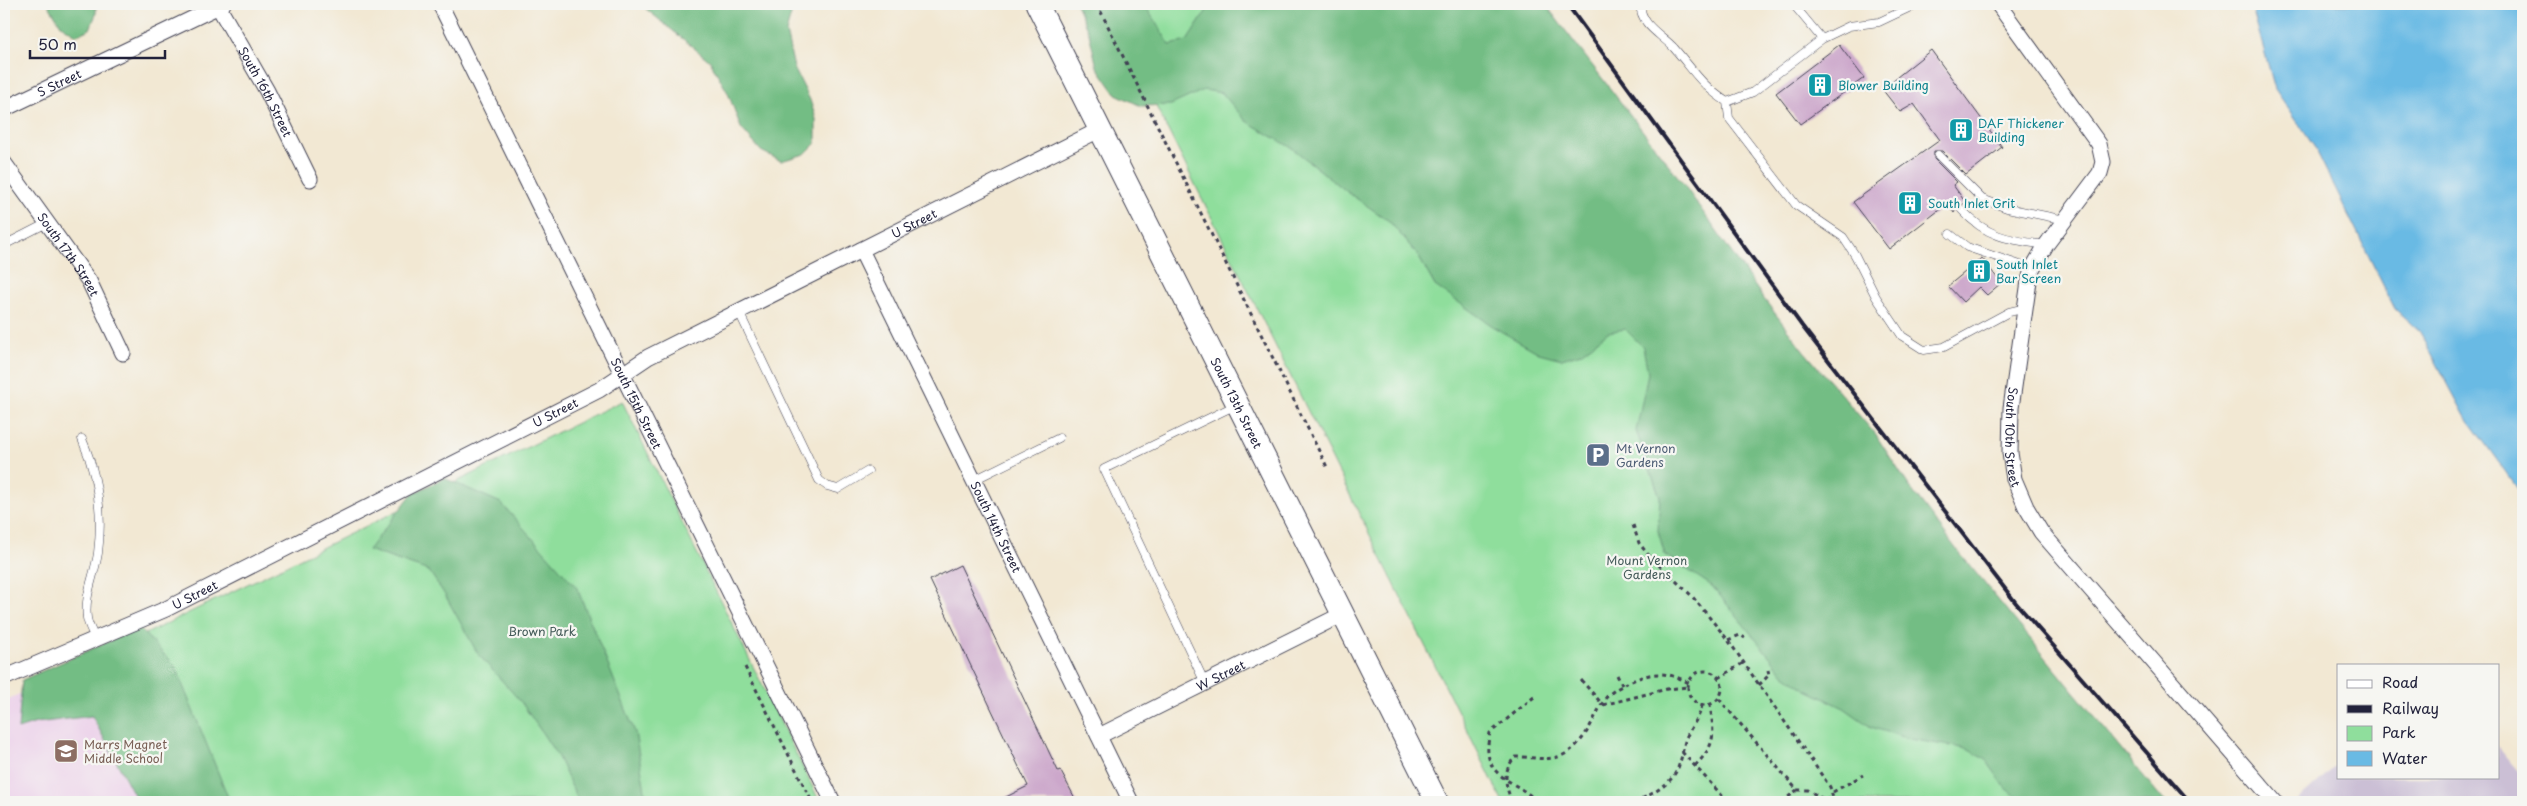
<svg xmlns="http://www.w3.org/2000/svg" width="2527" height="806" font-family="'Playpen Sans',sans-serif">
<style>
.built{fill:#ecd1ea}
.industrial{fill:#cbbfd5}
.green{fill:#8fde9c;stroke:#58806c}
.forest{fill:#73bd84;stroke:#4a7060}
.water{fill:#69bae4;stroke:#466e90}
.building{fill:#cca7cb}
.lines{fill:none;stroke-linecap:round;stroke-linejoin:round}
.service-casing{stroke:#414052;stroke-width:9}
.minor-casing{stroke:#414052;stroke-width:17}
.primary-casing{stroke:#414052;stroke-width:24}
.path{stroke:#414052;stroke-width:3;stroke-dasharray:4 4;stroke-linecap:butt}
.service{stroke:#fff;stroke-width:8}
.minor{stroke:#fff;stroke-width:15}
.primary{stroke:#fff;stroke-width:22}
.rail{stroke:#22223b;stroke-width:4}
.labels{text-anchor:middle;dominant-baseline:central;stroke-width:4.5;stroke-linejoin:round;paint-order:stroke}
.street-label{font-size:12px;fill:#22223b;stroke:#f6f6f2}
.culture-label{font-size:12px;fill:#0d838f;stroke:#f6f6f2;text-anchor:start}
.service-label{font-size:12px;fill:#4e5e75;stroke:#f6f6f2;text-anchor:start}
.park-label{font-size:12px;fill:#435a58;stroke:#f6f6f2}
.education-label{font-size:12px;fill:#785e54;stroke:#f6f6f2;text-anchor:start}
</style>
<rect width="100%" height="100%" fill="#f6f6f2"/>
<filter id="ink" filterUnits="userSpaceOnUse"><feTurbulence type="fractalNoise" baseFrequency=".02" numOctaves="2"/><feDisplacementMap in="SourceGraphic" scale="10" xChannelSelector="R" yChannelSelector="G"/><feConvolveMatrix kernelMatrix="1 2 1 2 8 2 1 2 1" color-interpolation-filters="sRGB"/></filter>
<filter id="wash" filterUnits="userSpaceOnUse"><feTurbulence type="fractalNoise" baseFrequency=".0096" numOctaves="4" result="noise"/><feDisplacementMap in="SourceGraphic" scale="20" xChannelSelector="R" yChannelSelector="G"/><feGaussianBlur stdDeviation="1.12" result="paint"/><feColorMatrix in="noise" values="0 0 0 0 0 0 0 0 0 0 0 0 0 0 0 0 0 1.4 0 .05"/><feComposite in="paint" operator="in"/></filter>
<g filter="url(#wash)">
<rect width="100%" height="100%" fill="#f2e8d3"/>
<path class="built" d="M84,664l70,138h-150v-101z"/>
<path class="industrial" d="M2498,746l25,30v26h-227l42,-38v13h160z"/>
<path class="green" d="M1105,4h418l615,798h-635z
M622,401l198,401h-666l-70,-138z"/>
<path class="forest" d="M48,4h48v10l-6,15 -14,6 -15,-10z
M640,4h154l-8,28 8,36 16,32 6,19v24l-11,11 -24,7 -20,-10 -20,-23 -13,-35 -18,-32z
M1076,4h68l26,41 17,-4 24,-37h334l137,178 82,117 40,52 71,83 36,55 46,61 208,252h-142l-18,-15 -19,-27 -19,-11 -57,-10 -39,-12 -27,-19 -39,-19 -21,-15 -72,-88 -47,-31 -7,-24 2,-34 -24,-66 12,-58 -5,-26 -18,-18 -17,3 -27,21 -19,6 -23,-6 -42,-24 -62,-43 -18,-32 -28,-33 -39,-27 -58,-46 -46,-27 -24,-28 -18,-3 -33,15 -30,1 -25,-12 -19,-27 -8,-34z
M444,478l57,25 76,85 58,144 12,70h-68l-21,-45 -17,-26 -20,-29 -43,-48 -33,-59 -16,-24 -61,-21 44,-56z
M139,628l36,38 55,136h-92l-46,-86 -56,7 -18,6 4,-49z"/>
<path class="water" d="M2251,4h272v492l-58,-80 -45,-84 -25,-23 -80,-161 -40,-59z"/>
<g id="blocks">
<path class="building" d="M1839,45l25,33 -64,46 -24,-31z
M1931,50l71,97 -36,28 -24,-24h-8v8l23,23 -4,3 13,18 -8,3 -4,7 -7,-9 -58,45 -36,-47 87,-62 -26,-36 -14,8 -18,-23z
M1982,258l19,25 -14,12 -8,-8 -16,15 -15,-16z
M960,565l98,206 2,-1 17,32h-81l32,-16 -98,-206z"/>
</g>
</g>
<g filter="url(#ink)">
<use href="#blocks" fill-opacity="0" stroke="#414052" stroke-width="1"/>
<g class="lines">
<defs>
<path id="service" d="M1640,4c1,22 21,30 34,44 20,23 27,37 53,54l26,-10 69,-53 27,-13 30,-4 38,-18
M1793,4l29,35
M1727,102l2,16 67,87 47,32 12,18 21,42 26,39 22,14 20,-3 65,-35 17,-4
M1938,155l44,44 25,9 58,12
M1962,210c25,28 49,30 84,35
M1950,234l17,13 65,22
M4,245l43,-22
M739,312l80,168 8,6 11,3 30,-18
M82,439c15,35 21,75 16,114 -3,21 -14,43 -11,65 1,7 6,15 8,21
M974,480l85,-42
M1205,683l-101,-214 132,-64"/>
<g id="minor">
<path id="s1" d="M440,4l393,798"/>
<path id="s2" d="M1998,4l101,140 4,18 -3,11 -54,72 -14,24 -3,12 -18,127 -1,45 4,26 12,28 15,25 234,270"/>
<path id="s3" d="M218,6l49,85 43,88"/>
<path id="s4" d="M4,109l219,-105"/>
<path id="s5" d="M4,163l85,118 34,72"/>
<path id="s6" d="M861,250l270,552"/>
<path id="s7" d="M4,678l162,-69 433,-219 49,-33 451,-227"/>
<path id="s8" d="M1099,736l244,-122"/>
</g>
<g id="primary">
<path id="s9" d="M1037,4l400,798"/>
</g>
</defs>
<use href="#service" class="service-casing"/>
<use href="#minor" class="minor-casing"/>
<use href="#primary" class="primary-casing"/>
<path class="path" d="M1097,4l230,463
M1633,525l6,18 11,14 41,38 37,45 102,147 4,15
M1728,640l12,-5 5,3
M745,667l67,135
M1688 688a17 17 0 1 1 34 0a17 17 0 1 1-34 0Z
M1617,675l5,10
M1719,678l24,-15
M1581,680l22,25
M1759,685l10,-10 -1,-5
M1534,697l-44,36c-11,45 22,44 48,69
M1719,699l78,91h11l13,8 27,4
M1603,705l64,-16 22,-2
M1682,752l46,50
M1695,766c22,-23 19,-31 15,-61
M1833,792l30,-17
M1512,802c-7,-17 -10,-30 3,-45 18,-1 33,6 50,-3 22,-13 27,-35 40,-55 5,-7 15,-12 22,-16 24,-11 38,-13 62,0
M1635,802c19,-9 39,-18 45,-40 3,-8 3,-18 7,-26 5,-12 13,-18 15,-31
M1782,802l15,-12"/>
<use href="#service" class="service"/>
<use href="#minor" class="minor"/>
<use href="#primary" class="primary"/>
<path class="rail" d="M1567,4l235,322 214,277 174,199"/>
</g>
</g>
<defs>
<symbol id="building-square" viewBox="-11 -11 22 22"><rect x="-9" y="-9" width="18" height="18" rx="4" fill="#0f9aa8" stroke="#f6f6f2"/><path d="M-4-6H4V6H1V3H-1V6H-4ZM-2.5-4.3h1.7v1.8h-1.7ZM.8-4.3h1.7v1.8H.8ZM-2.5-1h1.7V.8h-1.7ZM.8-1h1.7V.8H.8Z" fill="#fff"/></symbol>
<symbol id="parking-square" viewBox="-11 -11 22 22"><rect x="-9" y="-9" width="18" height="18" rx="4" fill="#5c6f8a" stroke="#f6f6f2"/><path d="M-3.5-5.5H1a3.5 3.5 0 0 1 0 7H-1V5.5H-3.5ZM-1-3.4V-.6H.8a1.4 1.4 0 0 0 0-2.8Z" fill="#fff"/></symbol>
<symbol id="school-square" viewBox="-11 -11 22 22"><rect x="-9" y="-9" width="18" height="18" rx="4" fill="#8d6e63" stroke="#f6f6f2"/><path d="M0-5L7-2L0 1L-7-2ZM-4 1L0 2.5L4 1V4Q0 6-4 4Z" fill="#fff"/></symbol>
</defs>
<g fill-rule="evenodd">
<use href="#building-square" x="1806" y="71" width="28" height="28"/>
<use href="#building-square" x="1947" y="116" width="28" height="28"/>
<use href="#building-square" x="1896" y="189" width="28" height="28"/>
<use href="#building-square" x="1965" y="257" width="28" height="28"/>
<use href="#parking-square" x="1584" y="441" width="28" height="28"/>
<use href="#school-square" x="52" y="737" width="28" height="28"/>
</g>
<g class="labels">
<g class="street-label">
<text stroke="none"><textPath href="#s4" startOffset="61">S Street</textPath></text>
<text stroke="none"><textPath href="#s3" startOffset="98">South 16th Street</textPath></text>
<text stroke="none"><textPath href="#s7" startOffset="1018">U Street</textPath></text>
<text stroke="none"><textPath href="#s5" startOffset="112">South 17th Street</textPath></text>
<text stroke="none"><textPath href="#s1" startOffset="445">South 15th Street</textPath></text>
<text stroke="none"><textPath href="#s9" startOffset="446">South 13th Street</textPath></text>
<text stroke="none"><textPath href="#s7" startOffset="612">U Street</textPath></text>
<text stroke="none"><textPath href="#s2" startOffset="490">South 10th Street</textPath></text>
<text stroke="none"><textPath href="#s6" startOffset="308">South 14th Street</textPath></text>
<text stroke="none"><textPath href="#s7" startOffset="208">U Street</textPath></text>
<text stroke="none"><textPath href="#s8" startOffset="136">W Street</textPath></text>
</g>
<g class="culture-label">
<text x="1838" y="85">Blower Building</text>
<text x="1978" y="123">DAF Thickener<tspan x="1978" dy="14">Building</tspan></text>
<text x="1928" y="203">South Inlet Grit</text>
<text x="1996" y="264">South Inlet<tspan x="1996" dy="14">Bar Screen</tspan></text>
</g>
<g class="service-label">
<text x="1616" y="448">Mt Vernon<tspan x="1616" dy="14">Gardens</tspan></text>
</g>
<g class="park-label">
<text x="1647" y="560">Mount Vernon<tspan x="1647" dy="14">Gardens</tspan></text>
<text x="542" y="631">Brown Park</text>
</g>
<g class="education-label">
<text x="84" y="744">Marrs Magnet<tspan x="84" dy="14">Middle School</tspan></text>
</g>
</g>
<rect width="2527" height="806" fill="none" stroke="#f6f6f2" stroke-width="20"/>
<rect x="2337" y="664" width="162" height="115" fill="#f6f6f2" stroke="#a1a1a9"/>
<rect x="2347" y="680" width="25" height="8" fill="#ffffff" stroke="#a1a1a9"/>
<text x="2382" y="688" font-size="15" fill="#22223b">Road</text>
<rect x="2347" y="705" width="25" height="8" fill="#22223b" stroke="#a1a1a9"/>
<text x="2382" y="714" font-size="15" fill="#22223b">Railway</text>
<rect x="2347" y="726" width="25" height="15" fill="#8fde9c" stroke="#a1a1a9"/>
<text x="2382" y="738" font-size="15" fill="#22223b">Park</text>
<rect x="2347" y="751" width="25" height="15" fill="#69bae4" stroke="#a1a1a9"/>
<text x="2382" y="764" font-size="15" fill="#22223b">Water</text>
<path d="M30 50v8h135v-8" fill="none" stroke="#22223b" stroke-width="2.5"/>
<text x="38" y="50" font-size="15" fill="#22223b" stroke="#f6f6f2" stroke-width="4" paint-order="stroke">50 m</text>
</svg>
